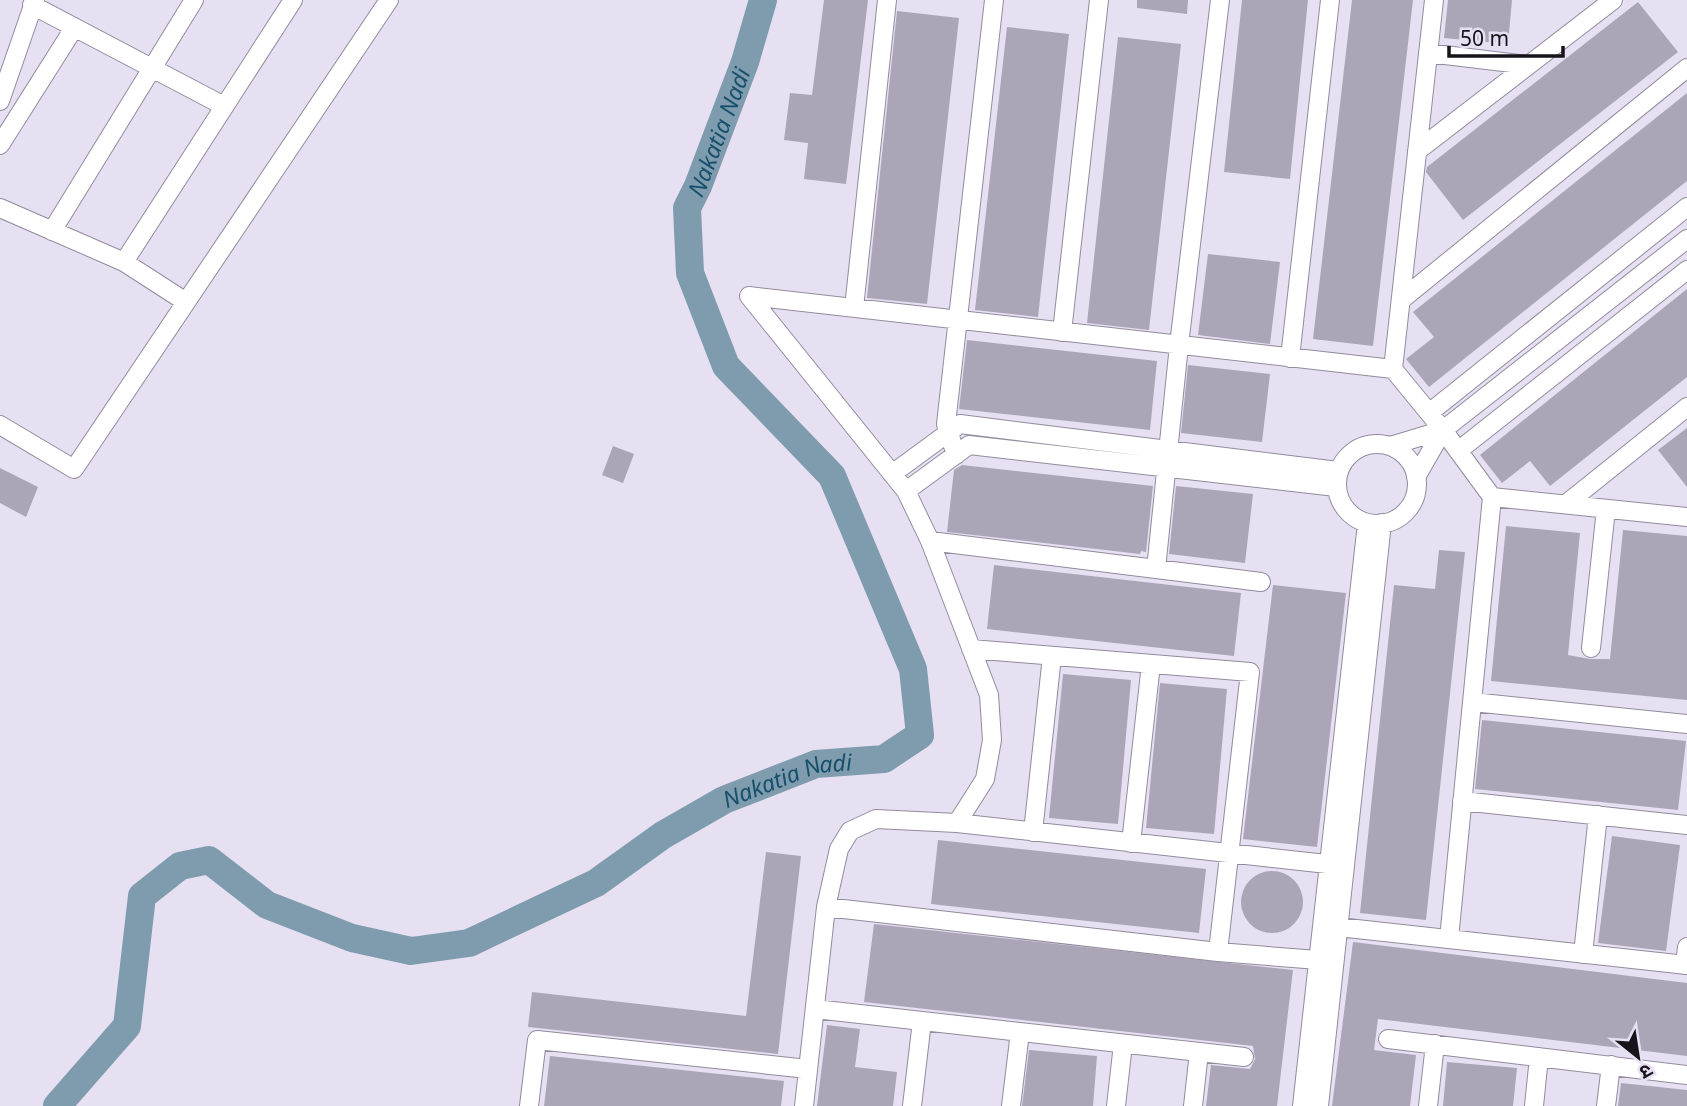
<svg xmlns="http://www.w3.org/2000/svg" width="1687" height="1106" font-family="'Noto Sans','Noto Sans Devanagari',sans-serif">
<style>
.lines{fill:none;stroke-linecap:round;stroke-linejoin:round}
.river{stroke:#7e9cae;stroke-width:28}
.building{fill:#aca5b7}
.street-casing{stroke:#918b9c;stroke-width:20}
.street{stroke:#fff;stroke-width:18}
.labels{text-anchor:middle;dominant-baseline:central;stroke-width:7;stroke-linejoin:round;paint-order:stroke}
.water-label{font-size:23px;font-style:italic;fill:#18506c;stroke:#e7e0f3}
</style>
<rect width="100%" height="100%" fill="#e7e0f3"/>
<g class="lines">
<path class="river" id="s1" d="M57,1106l70,-80 15,-130 38,-30 29,-6 58,45 85,33 59,13 58,-8 127,-60 67,-48 61,-35 92,-36 68,-5 36,-24 -7,-66 -81,-193 -106,-110 -36,-93 -3,-65 11,-22 47,-124 18,-62"/>
</g>
<path class="building" d="M824,0h44l-22,184 -42,-5 4,-36 -24,-3 6,-47 22,2z
M1137,0h51l-1,14 -50,-6z
M1242,0h66l-18,179 -66,-7z
M1352,0h61l-40,346 -60,-7z
M1448,0h64l-4,44 -64,-6z
M1638,2l40,50 -215,168 -37,-48 1,-5z
M897,11l62,7 -32,286 -60,-6z
M1007,27l62,7 -31,283 -63,-7z
M1118,37l63,7 -32,286 -62,-7z
M1687,93v88l-258,206 -23,-28 28,-22 -21,-25z
M1208,254l72,8 -10,82 -72,-9z
M1687,289v88l-137,109 -20,-25 -28,22 -22,-28z
M967,340l190,21 -7,69 -191,-21z
M1188,365l82,9 -8,68 -81,-9z
M1687,428v59l-29,-37z
M613,446l21,8 -11,29 -21,-8z
M962,465l191,21 -7,66 -5,-1 -1,3 -193,-22 7,-62z
M0,468l38,19 -12,30 -26,-14z
M1176,486l77,8 -8,69 -76,-9z
M1506,526l74,7 -12,122 22,4h20l13,-129 64,6v164l-196,-19z
M1439,550l26,2 -39,368 -66,-7 34,-328 41,4z
M994,565l247,28 -7,63 -247,-27z
M1273,585l73,8 -29,254 -74,-8z
M1063,674l68,6 -13,144 -69,-6z
M1160,683l67,6 -13,145 -68,-6z
M1482,720l204,21 -8,69 -203,-21z
M1612,836l68,9 -14,106 -68,-8z
M938,840l268,29 -7,64 -268,-29z
M766,852l35,4 -23,198 -250,-27 4,-35 214,24z
M1241 902a31 31 0 1 1 62 0a31 31 0 1 1-62 0Z
M874,924l419,46 -16,136h-71l5,-41 39,4 5,-10 -2,-13 -389,-44z
M1353,942l334,41v73l-309,-37 -4,31 42,5 -6,51h-78z
M827,1025l33,4 -5,38 42,5 -4,34h-76z
M1029,1050l68,6 -4,50h-71z
M550,1056l234,25 -3,25h-237z
M1447,1062l70,6 -4,38h-70z
M1621,1083l66,7v16h-69z"/>
<g class="lines">
<defs>
<path id="street" d="M1434,0l-41,369 50,61 49,67 195,20
M32,5l192,101
M1428,53l100,12
M0,101l35,-101
M0,145l74,-117
M1417,151l196,-151
M0,208l124,54 62,40
M52,231l142,-231
M124,262l169,-262
M749,296l644,73
M749,296l157,195 24,50 59,154 3,45 -7,39 -28,44
M1401,300l286,-232
M854,308l33,-308
M1062,332l37,-332
M1290,358l40,-358
M1429,413l258,-206
M0,425l74,44 315,-469
M1443,430l244,-191
M1337 484a40 40 0 1 1 80 0a40 40 0 1 1-80 0Z
M1390,446l53,-16 -27,47
M1458,451l229,-181
M956,455l-10,-31 48,-424
M892,474l68,-50 378,47
M906,491l63,-46 367,42
M1566,504l121,-97
M930,541l331,41
M1156,569l23,-224 41,-345
M1591,648l15,-139
M971,649l279,23 -32,280
M1472,702l215,22
M1462,801l225,24
M1033,832l19,-176
M1131,843l20,-179
M826,907l392,45 100,8
M1329,926l358,39
M1449,939l43,-442
M1583,954l15,-139
M1685,965l2,-18
M815,1009l429,48
M1388,1039l299,36
M529,1106l8,-66 271,29
M804,1106l22,-199 13,-58 11,-18 26,-12 81,4 388,43
M912,1106l10,-85
M1011,1106l9,-74
M1116,1106l7,-62
M1193,1106l6,-54
M1302,1106l65,-583
M1319,1106l63,-583
M1428,1106l7,-62
M1534,1106l5,-49
M1606,1106l5,-41"/>
</defs>
<use href="#street" class="street-casing"/>
<use href="#street" class="street"/>
</g>
<g class="labels">
<g class="water-label">
<text stroke="none"><textPath href="#s1" startOffset="1778">Nakatia Nadi</textPath></text>
<text stroke="none"><textPath href="#s1" startOffset="959">Nakatia Nadi</textPath></text>
</g>
</g>
<g transform="translate(1638 1057) rotate(150)" stroke="#e7e0f3" stroke-width="5" paint-order="stroke">
<path d="M0-5L12 26L0 18L-12 26Z" fill="#16131a"/>
<text y="-10" font-size="19" font-weight="bold" text-anchor="middle" fill="#16131a">उ</text>
</g>
<path d="M1449 46v10h114v-10" fill="none" stroke="#16131a" stroke-width="3.5"/>
<text x="1460" y="46" font-size="21" fill="#16131a" stroke="#e7e0f3" stroke-width="5" paint-order="stroke">50 m</text>
</svg>
